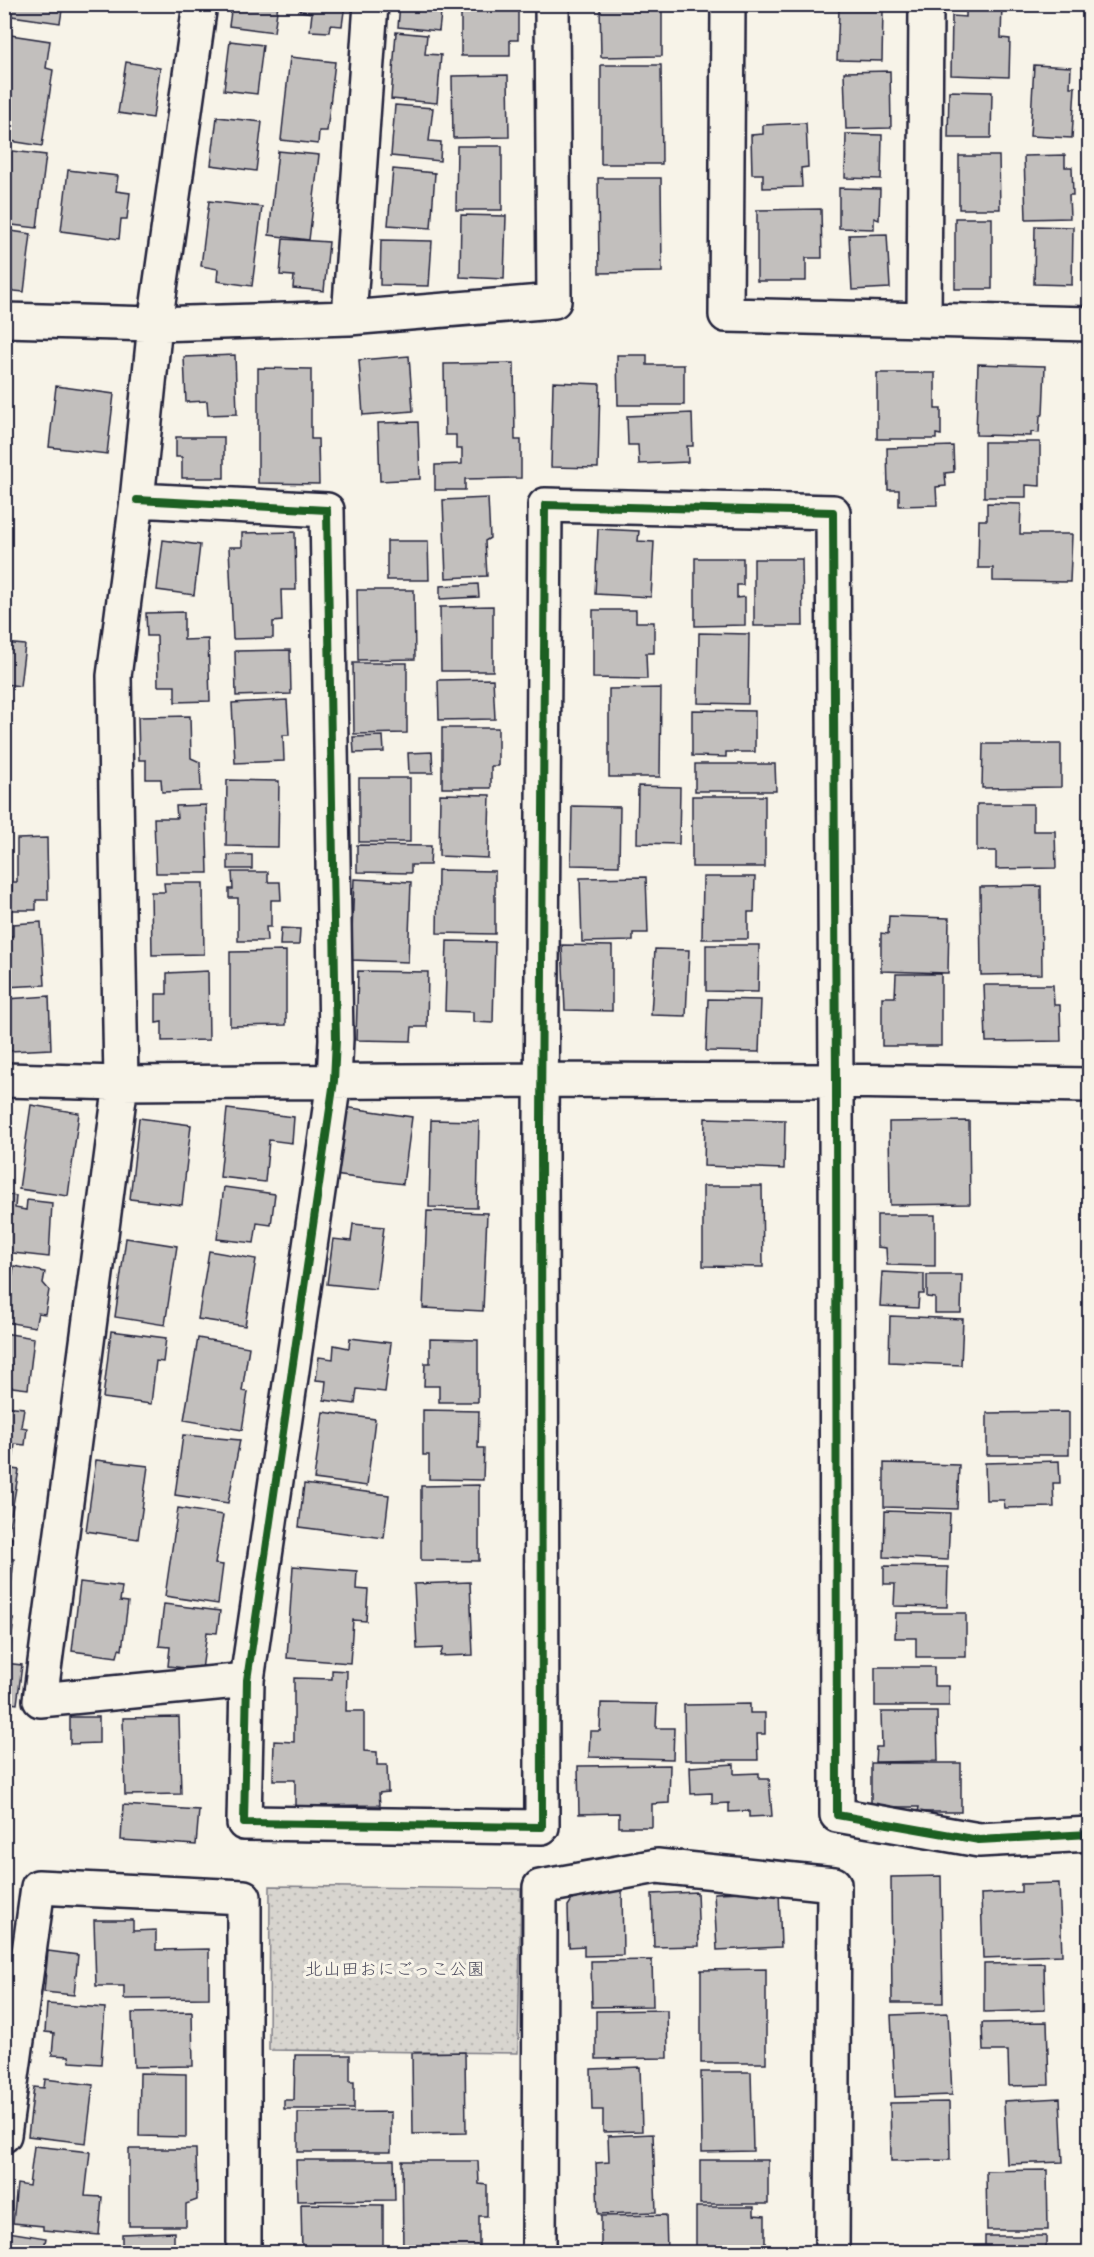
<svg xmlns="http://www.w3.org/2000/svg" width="1094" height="2257" font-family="'Comic Neue','Klee One',sans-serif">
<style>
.park{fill:url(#park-dots);stroke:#7d7c85;stroke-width:1.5}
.building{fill:#c2bfbd;stroke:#22223b;stroke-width:1.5}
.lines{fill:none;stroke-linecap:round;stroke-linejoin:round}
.minor-casing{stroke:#22223b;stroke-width:38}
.minor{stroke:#f7f3e8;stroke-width:33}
.cycleway-casing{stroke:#f7f3e8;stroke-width:11}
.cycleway{stroke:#1b5e20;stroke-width:8}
.labels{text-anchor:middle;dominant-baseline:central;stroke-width:6;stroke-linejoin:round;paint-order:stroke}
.park-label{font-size:18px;fill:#504f60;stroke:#f7f3e8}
</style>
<defs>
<pattern id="park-dots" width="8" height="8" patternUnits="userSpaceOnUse" patternTransform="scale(1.5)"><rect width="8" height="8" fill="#d8d5cf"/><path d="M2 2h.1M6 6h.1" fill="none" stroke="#b9b7b3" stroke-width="1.8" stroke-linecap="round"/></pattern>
</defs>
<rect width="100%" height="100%" fill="#f7f3e8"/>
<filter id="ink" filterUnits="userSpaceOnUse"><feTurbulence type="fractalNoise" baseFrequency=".0167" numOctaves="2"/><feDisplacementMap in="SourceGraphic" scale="12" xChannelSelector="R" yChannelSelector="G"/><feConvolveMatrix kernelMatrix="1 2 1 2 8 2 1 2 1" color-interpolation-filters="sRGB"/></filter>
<g filter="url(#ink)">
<path class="park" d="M270,1886l251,3 -3,164 -249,-3z"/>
<path class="building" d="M7,4h56l-3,19 -55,-8z
M232,4h46l-4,28 -45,-6z
M301,4h44l-3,22 -12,-1 -1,7 -19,-1 2,-18 -12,-2z
M400,4h42l-3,27 -41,-4z
M461,4h57v36h-8v16h-49z
M600,4h62v52l-61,1z
M966,4h36l-1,34 9,1 -1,38 -58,-2 1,-59 14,1z
M839,9l44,1 -1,51 -45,-1z
M396,32l31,3 -2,19 16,1 -4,48 -46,-4z
M4,34l46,7 -4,27 7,2 -11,76 -38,-6z
M230,41l33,4 -6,49 -33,-4z
M290,57l45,5 -8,69h-8l-1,13 -37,-4z
M126,62l34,6 -7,50 -35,-5z
M601,65h60l1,99h-61z
M1034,65l37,2 -1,20h5l-3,51 -42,-2z
M890,71l1,57 -45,1 -2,-57z
M508,75l1,62 -56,1 -1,-62z
M949,91l43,1 -1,46h-43z
M395,105l38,3 -4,33 12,1 -1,19 -49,-5z
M217,117l45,5 -6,49 -45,-6z
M806,123l2,44 -7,1 1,19 -39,1v-14h-11l-1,-39 12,-1v-9z
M846,134l36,1 -1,44 -36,-1z
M457,146h45v64h-46z
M4,150l42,5 -9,73 -33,-4z
M278,151l41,4 -10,85 -40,-5z
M1065,155v12h7l1,28h-4l1,23 -44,1 -2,-63z
M959,156h40l1,53h-41z
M393,169l42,4 -4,55 -43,-3z
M68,170l50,6 -2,15 14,2 -3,26h-6l-2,20 -58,-8z
M598,178h63l1,94 -63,1z
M839,188l41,1 -1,31 -5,-2v11l-35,-1z
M209,201l53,6 -10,79 -35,-5 1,-12 -17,-3z
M821,209l1,49h-16v23h-49v-71z
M461,215l45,1 -2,63 -44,-2z
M955,218h37v71h-37z
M1035,226l38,1 -1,58 -38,-1z
M4,230l27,4 -7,58 -20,-2z
M887,234l3,54 -38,2 -3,-55z
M283,239l46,3 -5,49 -31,-3 1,-12 -14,-1z
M381,240l51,1 -3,45 -49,-1z
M235,355l2,59 -29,1 -1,-14 -21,1 -2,-45z
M617,355h30v10h37v40h-66z
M409,356l4,55 -50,4 -4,-55z
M514,363l1,77h6v38l-56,1v11h-30v-25l27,-1v-15h-6v-14h-11l-1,-71z
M978,364l67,2 -2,48 -3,2 -1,17 -8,-1v4l-55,-1z
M258,368l53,1v70h7l1,45 -61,-1z
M877,373h58v36h6v26l-5,-1v5h-59z
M553,382l47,2 -2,84 -47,-1z
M56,386l58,8 -7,60 -58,-7z
M692,413l1,33h-6l1,16 -49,2 -1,-19h-10l-1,-29z
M418,422l2,57 -40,2 -2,-58z
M176,437h48v41h-42v-21h-6z
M984,442h56v44l-14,-1v12h-42z
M953,446l1,26 -9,1 1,13 -10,1 1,18 -38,1v-16h-11l-1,-42z
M488,498l2,40 -5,3 2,35 -41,2 -3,-78z
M987,503l34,1 -1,30h52l-2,48 -77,-1v-13h-15l1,-48h8z
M598,529l41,2 -1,10 16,1 -3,55 -56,-3z
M295,532l1,58h-15l1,31 -9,1v16l-40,1 -4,-92h13v-14z
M163,540l37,5 -6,50 -37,-5z
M387,541h41l1,39h-42z
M695,558h48v27h-6v13l8,-1v28l-50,1z
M754,559h48l1,67h-49z
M478,584l1,13 -39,2v-13z
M357,590h57l1,69 -57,1z
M493,606v65h-52l-1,-64z
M593,610h43v12h18v31h-8l1,26 -54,-1z
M184,612v28l24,-1 2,62 -35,1v-16h-17l-1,-50h-10l-1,-23z
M699,633l50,1 -1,70 -50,-1z
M4,643l21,2 -5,41 -16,-2z
M290,650l1,44 -55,2 -1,-45z
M353,663h54v70l-53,1z
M493,679l2,40 -56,1 -1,-40z
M661,688l-1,89h-51v-88z
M287,700l2,35h-6l1,26 -49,2 -3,-60z
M692,710l63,1v41h-29v5l-34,-1z
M190,716l1,42 9,4 1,29 -39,1 -1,-13h-15v-19h-7l-1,-43z
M442,728h56v38h-7v22h-49z
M383,736l1,16 -30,1 -1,-16z
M983,744h78v43l-79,1z
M432,752l1,21h-24l-1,-20z
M695,764h80l1,27h-81z
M359,778h51v64h-51z
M227,780l52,1 -1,66 -52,-1z
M638,786l42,1 -1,57 -42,-1z
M440,794l50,1 -2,63 -49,-2z
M692,796h73v71h-73z
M977,804h56v27h22l1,37 -60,1v-18h-19z
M206,805l2,68h-52l-2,-55h23l-1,-12z
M572,806l48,1 -1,59 -48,-1z
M47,838l1,62h-12v10h-25l1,-28h5v-43z
M357,845l74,1 -1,19h-19v8l-54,-1z
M228,855h24v14h-24z
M438,870l57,1v63l-58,-1z
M232,872h36v10h12l1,18h-10v27h-5l1,14h-29v-43h-9v-9h4z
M646,877l2,56h-15v8l-51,1 -2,-64z
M703,877h52l-1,35h-6v27h-46z
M354,879l57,3 -3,80 -57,-2z
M164,883h39l1,71 -52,1 -1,-63h14z
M1041,886l1,88 -61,1 -1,-88z
M889,916l60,2 -1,55 -67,-2v-38l7,1z
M41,922l4,63 -41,2v-51h9v-12z
M281,928l19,1 -1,16h-19z
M447,941l48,1 -2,81 -20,-1v-10l-28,-1z
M562,945l50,1v65l-47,-1z
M706,945h53l-1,47 -52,-1z
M655,949l34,1 -3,66 -35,-1z
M286,951v74l-56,1v-74z
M208,971l1,69 -47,1v-19l-6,1v-29h11v-21z
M358,971l70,1 -1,55h-15l-1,14 -55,-1z
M896,974h45v72h-59v-49h13z
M984,985h69l1,20h6l1,36 -75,1z
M49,996l2,53 -41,2 -3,-52z
M708,999l53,1 -2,52 -53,-1z
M31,1105l48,8 -11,83 -49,-7z
M344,1107l68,10 -9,67 -69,-9z
M227,1109l67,8 -2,26 -23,-3 -4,42 -45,-5z
M139,1118l52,7 -9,80 -52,-6z
M705,1118l80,2 -1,49 -80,-3z
M431,1120l48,1 -2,87 -48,-1z
M969,1121l1,83 -80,1 -1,-83z
M703,1186h59l1,81 -60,-1z
M224,1187l51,7 -4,31 -14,-2 -3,20 -37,-4z
M4,1194l12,2 -1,12 11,2 1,-10 25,3 -3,54 -45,-5z
M427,1211l60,2 -4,98 -60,-3z
M877,1215h58v51l-48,-1 -1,-17 -9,-1z
M353,1224l31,3 -8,62 -49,-5 6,-45 18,2z
M126,1238l51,8 -12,79 -50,-8z
M209,1251l47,8 -11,67 -47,-7z
M4,1263h4l-4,33z
M14,1266l31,6 -2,11 6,7 -4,24 -7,-1 -3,14 -30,-5z
M882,1272l42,2v20h-5l-1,14 -38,-2z
M927,1275h35l-1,38h-26v-15l-8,-1z
M890,1316l73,3 -2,46 -72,-3z
M111,1331l55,7 -3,24 -7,-1 -5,43 -48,-6z
M4,1333l30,5 -6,51 -24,-3z
M198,1338l51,9 -7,44 6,1 -6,38 -58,-10z
M350,1338l41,5 -6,49 -28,-3 -2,15 -31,-4 2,-19 -10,-1 3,-23 14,2 1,-14 15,3z
M430,1339l48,1v62h-39v-16h-15l1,-23h5z
M4,1406l20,2 -3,19 6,1 -2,17 -10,-1 -2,16 -9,-1z
M423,1410l56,1 -1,37h6l-1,32 -54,-1v-24h-6z
M323,1412l52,7 -8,67 -53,-7z
M1069,1412v43h-82v-42z
M183,1435l57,5 -12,63 -53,-8z
M96,1460l52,6 -10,73 -52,-8z
M1059,1461l1,22h-7l1,24 -49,1 -1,-8h-18l-1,-37z
M884,1463l75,2 -2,44 -73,-2z
M4,1468l15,2 -10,58 -5,-1z
M304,1484l85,11 -5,43 -85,-11z
M479,1485v76l-58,-1v-74z
M178,1508l45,7 -8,49 8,1 -5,39 -53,-8z
M885,1511l65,2 -2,47 -64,-3z
M4,1537l8,1 -3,20 5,1 -3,26 -7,-1z
M293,1566l64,5 -1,18 12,1 -2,31 -13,-1 -3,43 -63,-5z
M884,1566l64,1 -1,40 -53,-1 1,-22h-11z
M80,1582l42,5 -2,14 8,1 -6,48 -3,-1 -2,8 -45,-6z
M470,1582l3,73 -33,1 3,-8 -26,1 -3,-65z
M164,1604l56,7 -3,22 -10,-1 -5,38 -34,-4 2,-19 -11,-1z
M896,1613h70v44h-50v-19h-21z
M4,1618l10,1 -4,31 -5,2 -1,4z
M4,1663l18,2 -5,39 -13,-2z
M875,1667h59v19h15v20h-74z
M332,1670l15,1 -1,40h18v40l13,1v13h10l1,27 -9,1 1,12 -85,1v-26h-22l1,-39 20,1v-64l38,1z
M601,1703l56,1 -1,24h18l-1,31 -84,-2 1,-26h10z
M750,1704v9h15v21h-8l1,26h-73l-1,-55z
M881,1712h56l1,49 -63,1 1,-15h6z
M70,1717h29v26l-29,1z
M179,1717l2,77 -56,1 -2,-77z
M871,1763h90v49h-43l1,-5h-48z
M734,1764v10l25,-1v6h10l3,37 -23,1v-6l-20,1v-9l-17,1v-11l-21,1 -1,-27z
M670,1765l-1,38 -17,1v23h-33v-14l-40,1 -1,-48z
M123,1805l76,5 -3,35 -75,-5z
M941,1876l2,127h-51l-1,-126z
M1059,1883l3,72 -79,3 -2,-64 40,-2v-8z
M622,1887l1,68 -39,1v-10l-15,1 -1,-41 12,-18z
M779,1891l2,56 -64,3 -3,-57z
M697,1892l2,54 -45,1 -2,-53z
M94,1920h39v11l23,-1v20l53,-1v49l-85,1v-13h-28z
M48,1951l30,4 -4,40 -30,-3z
M652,1960l1,46 -61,1 -1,-46z
M1044,1963l1,47 -61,2v-48z
M766,1969v94h-65v-93z
M47,2004l58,4 -4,56 -31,-2 -1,-6 -17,-1 2,-22 -9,-1z
M667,2010l1,48 -72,1v-48z
M192,2012l1,54 -59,1 -2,-54z
M948,2013l4,82 -57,2 -4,-82z
M1047,2022l2,63 -40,1 -1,-35h-25l-1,-28z
M465,2052l1,81 -53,1 -1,-81z
M295,2055h55v27h4v27h-70v-9h10z
M640,2067l2,64 -39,1v-22h-11l-1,-41z
M701,2072h50l2,79 -51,1z
M140,2073l46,1v63l-47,-1z
M45,2079l48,6 -7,58 -58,-7 6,-49 10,1z
M1060,2098l3,64 -56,2 -3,-63z
M949,2102l1,58 -59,1 -1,-58z
M391,2112v40h-93v-39z
M653,2134l3,78 -58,2 -2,-51 13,-1 -1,-26z
M34,2146l56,6 -5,44 17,1 -3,38 -56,-5v-4l-30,-3 4,-39 12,2z
M129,2149h67l1,51 -11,4v22h-57z
M296,2160h98l1,40 -98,1z
M700,2160h68v44h-68z
M402,2161h76l1,23 8,1v31h-8v36h-76z
M1047,2170l1,60h-61l-1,-59z
M301,2204l82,1v45h-81z
M696,2207h58v8l11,1v36h-69z
M666,2215l1,37h-78l12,-1v-35z
M8,2232l38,6 -2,10 24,4h-63z
M174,2232v20h-52v-18z
M985,2236h61v16h-61z"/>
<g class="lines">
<defs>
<path id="minor" d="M200,4l-45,320 -18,176 -23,176 7,407 421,-3 294,1 254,4
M728,4l-2,311 364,9
M349,318l22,-314
M4,320l151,4 194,-6 205,-17 -2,-297
M924,320l2,-316
M137,500l190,10 9,529 -2,42 -87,599 -3,143 298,4 -1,-703 4,-619 288,7 3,569 1,734 142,25 111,-6
M4,1080l117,3 -81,617 207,-20
M4,2135l34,-248 206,10v355
M539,2252l1,-365 117,-21 177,18 -2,368"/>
</defs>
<use href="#minor" class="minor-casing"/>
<use href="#minor" class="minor"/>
<defs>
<path id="cycleway" d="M137,500l190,10 9,529 -2,42 -87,599 -3,143 298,4 -1,-703 4,-619 288,7 3,569 1,734 142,25 111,-6"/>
</defs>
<use href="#cycleway" class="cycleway-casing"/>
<use href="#cycleway" class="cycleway"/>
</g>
</g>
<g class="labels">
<g class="park-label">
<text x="395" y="1969">北山田おにごっこ公園</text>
</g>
</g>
<rect width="1094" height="2257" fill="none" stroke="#f7f3e8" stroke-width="24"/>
<rect x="12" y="12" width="1070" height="2233" fill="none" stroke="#22223b" stroke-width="2" filter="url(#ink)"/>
</svg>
